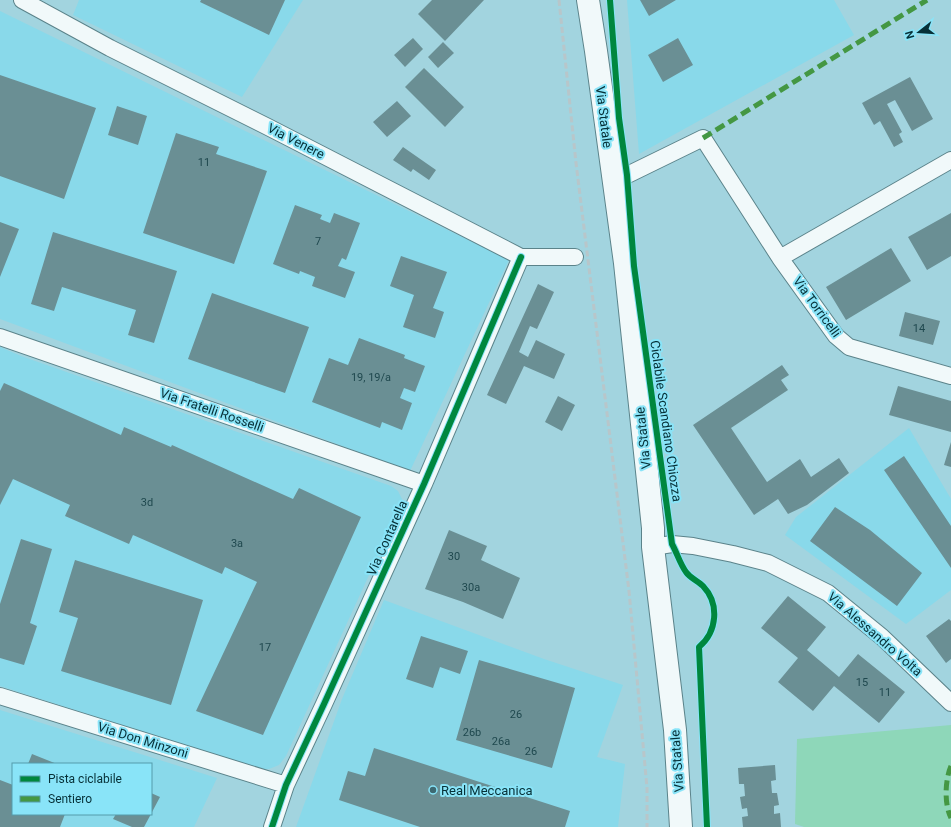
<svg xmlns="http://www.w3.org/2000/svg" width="951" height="827" font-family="Roboto,sans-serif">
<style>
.built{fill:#89d9ea;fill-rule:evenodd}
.green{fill:#8ed7b9}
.building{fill:#6a8f94}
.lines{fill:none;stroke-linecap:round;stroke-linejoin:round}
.street-casing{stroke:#5b838a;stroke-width:18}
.secondary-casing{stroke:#5b838a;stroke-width:24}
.street{stroke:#f1f9fa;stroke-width:16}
.secondary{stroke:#f1f9fa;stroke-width:22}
.rail{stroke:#b8c6ca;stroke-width:3;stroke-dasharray:6 3;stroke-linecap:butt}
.quiet{stroke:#449743;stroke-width:5;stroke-dasharray:10 5;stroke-linecap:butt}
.cycleway-casing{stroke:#89e4f8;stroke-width:8}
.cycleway{stroke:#00873e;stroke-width:6}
.poi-dot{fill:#3d6972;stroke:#89e4f8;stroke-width:1.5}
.labels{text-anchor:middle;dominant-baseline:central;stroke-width:4;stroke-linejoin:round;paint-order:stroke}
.number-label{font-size:11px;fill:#1f484e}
.street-label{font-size:13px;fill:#063037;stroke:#89e4f8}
.poi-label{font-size:13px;fill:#063037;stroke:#89e4f8;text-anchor:start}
</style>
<rect width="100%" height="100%" fill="#a2d4df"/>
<path class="built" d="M79,0h224l-61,97 -169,-82z
M627,0h207l20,35 -215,119z
M0,11l509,249 -99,211 -410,-152z
M0,347l21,9 370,130 7,5 5,10 -117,255 -7,9 -10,4h-10l-259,-83z
M909,428l42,71v91l-45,34 -121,-89 11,-18z
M384,600l160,59 79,26 -26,72 28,7 -7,63h-322l46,-128z
M0,710l217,68 -23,49h-194zM13,764h138v50h-138z"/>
<path class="green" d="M951,725v102h-147l-9,-3 2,-85z"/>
<path class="building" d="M201,0h84l-16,35 -69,-33z
M432,0h52l-39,41 -27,-27z
M640,0h36l-27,16z
M413,38l10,11 -18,18 -11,-12z
M678,38l15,27 -30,17 -15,-27z
M443,42l11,11 -16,15 -10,-11z
M424,68l40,39 -19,20 -40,-40z
M0,75l96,33 -32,91 -64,-23z
M910,77l23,42 -21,12 -17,-31 -8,4 15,28 -3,2 4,8 -9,5 -14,-26 -6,4 -12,-22z
M397,101l14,15 -24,21 -14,-15z
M117,106l30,10 -9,29 -30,-10z
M176,133l43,14 -3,7 51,17 -33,93 -91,-31z
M403,147l33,23 -7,10 -16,-11 -2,3 -18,-12z
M295,205l27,10 -2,4 10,4 4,-10 26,10 -14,37 -4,-2 -4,8 17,6 -10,26 -33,-12 3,-9 -15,-6 -1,3 -26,-10z
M951,213v43l-24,14 -19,-33z
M0,222l19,7 -19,48z
M53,232l124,39 -23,72 -26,-8 8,-25 -74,-23 -8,24 -23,-7z
M891,248l20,33 -65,39 -20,-33z
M401,256l46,16 -14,36 11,4 -9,26 -32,-11 11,-32 -24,-9z
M538,284l16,8 -17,37 -7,-3 -11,26 9,5 8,-17 29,14 -11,25 -30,-13 -18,38 -19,-9z
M212,293l97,34 -24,66 -97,-34z
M905,312l35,9 -7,24 -34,-9z
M359,338l46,17 -1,3 21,8 -10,26 -11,-4 -4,10 12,5 -10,27 -20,-8 -2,6 -68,-26 17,-44 19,7z
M782,365l7,10 -8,5 7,10 -57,38 36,54 33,-23 11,18 28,-19 10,15 -42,32 -19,9 -10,-15 -24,16 -61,-90z
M4,383l117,52 3,-8 47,20 1,-2 121,54 6,-11 62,29 -98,218 -67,-24 61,-129 -32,-15 -3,7 -89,-39 -4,9 -64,-28 5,-11 -57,-26 -13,26v-114z
M898,386l53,15v31l-62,-17z
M558,396l17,9 -13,26 -17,-9z
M951,442v25l-7,-2z
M904,456l47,70v42l-67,-98z
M835,507l35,23 52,43 -25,33 -87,-65z
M449,530l38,16 -6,14 39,18 -17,41 -40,-17 -38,-13z
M21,539l31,10 -22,74 7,3 -13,39 -24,-7v-54z
M75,560l128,40 -32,105 -110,-34 17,-53 -19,-6z
M788,596l38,31 -19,23 32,27 19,-23 47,38 -26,31 -45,-37 -21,25 -35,-29 20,-24 -37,-30z
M949,619l2,2v38l-5,4 -20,-27z
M421,636l47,15 -8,23 -20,-7 -7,21 -27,-9z
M479,660l96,28 -23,80 -96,-28z
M374,748l196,63 -5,16h-145l-81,-27 9,-29 17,5z
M32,754l25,10h-29z
M775,765l1,15 -5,1 1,12h5l2,12 -5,1v8l6,-1 1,14h-38l-1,-10 6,-1 -1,-8 -5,1 -2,-12 5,-1 -1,-12h-5l-1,-16z
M0,780l13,5v29h52l-5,13h-60z
M151,793l9,4 -9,17z
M116,814h35l-7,13h-12l-19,-8z"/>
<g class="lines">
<defs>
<path id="street" d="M22,0l88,48 158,79 253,130h54
M613,182l90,-44 77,120 56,78 13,11 102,29
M780,258l171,-98
M0,337l424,147
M653,547l19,-3 21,2 40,8 35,9 60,30 54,44 69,66
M0,696l286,89
M272,827l14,-42 38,-81 100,-220 97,-227"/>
<path id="secondary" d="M588,0l8,51 29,212 28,265v19l22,183 6,97"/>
</defs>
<use href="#street" class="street-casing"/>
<use href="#secondary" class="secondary-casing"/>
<use href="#street" class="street"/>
<use href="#secondary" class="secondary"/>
<path class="rail" d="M559,0l17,163 53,428 18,197v39"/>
<path class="quiet" d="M703,138l224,-138
M951,766c-6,14 -7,38 0,52"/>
<defs>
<path id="cycleway" d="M610,0l9,118 8,57 7,91 38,278c5,9 8,20 14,28 4,6 12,9 17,14 17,18 14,46 -4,61l8,180
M272,827l14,-42 38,-81 100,-220 97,-227"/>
</defs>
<use href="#cycleway" class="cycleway-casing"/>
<use href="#cycleway" class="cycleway"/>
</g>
<circle class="poi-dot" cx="433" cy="790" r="4"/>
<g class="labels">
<g class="number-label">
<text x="204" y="162">11</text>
<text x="318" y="241">7</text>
<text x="919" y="328">14</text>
<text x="371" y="377">19, 19/a</text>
<text x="147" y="502">3d</text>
<text x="237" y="543">3a</text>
<text x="454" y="556">30</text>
<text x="471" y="587">30a</text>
<text x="265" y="647">17</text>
<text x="862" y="682">15</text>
<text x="885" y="692">11</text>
<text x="516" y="714">26</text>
<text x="472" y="732">26b</text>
<text x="501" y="741">26a</text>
<text x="531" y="751">26</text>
</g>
<g class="street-label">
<text transform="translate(604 117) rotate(83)">Via Statale</text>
<text transform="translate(296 141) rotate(27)">Via Venere</text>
<text transform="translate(817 307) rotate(54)">Via Torricelli</text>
<text transform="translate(212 410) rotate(19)">Via Fratelli Rosselli</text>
<text transform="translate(666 421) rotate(82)">Ciclabile Scandiano Chiozza</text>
<text transform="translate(643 438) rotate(-96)">Via Statale</text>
<text transform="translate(387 538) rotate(-66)">Via Contarella</text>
<text transform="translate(875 634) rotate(41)">Via Alessandro Volta</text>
<text transform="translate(143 740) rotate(17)">Via Don Minzoni</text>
<text transform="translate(677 761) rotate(-94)">Via Statale</text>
</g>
<g class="poi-label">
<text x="441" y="790">Real Meccanica</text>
</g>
</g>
<rect x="12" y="763" width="140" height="52" fill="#89e4f8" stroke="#559cab"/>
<rect x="20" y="776" width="20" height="6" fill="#00873e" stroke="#559cab"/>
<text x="48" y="783" font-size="12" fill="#063037">Pista ciclabile</text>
<rect x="20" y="796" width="20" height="6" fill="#449743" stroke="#559cab"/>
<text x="48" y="803" font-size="12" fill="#063037">Sentiero</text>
<g transform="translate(919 32) rotate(253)" stroke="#89e4f8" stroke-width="3" paint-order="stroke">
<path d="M0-3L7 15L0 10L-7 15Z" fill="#063037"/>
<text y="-6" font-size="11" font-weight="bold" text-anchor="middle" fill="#063037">N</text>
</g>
</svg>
